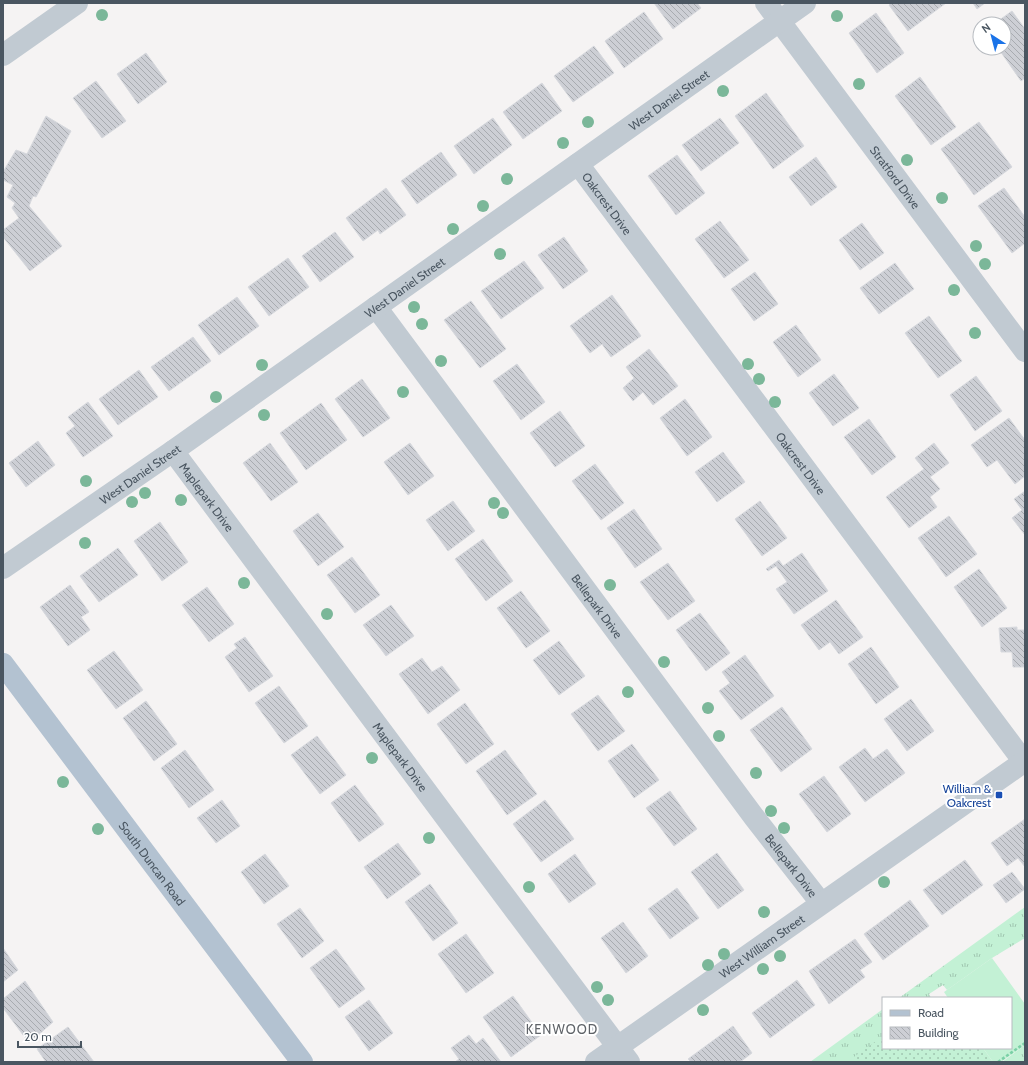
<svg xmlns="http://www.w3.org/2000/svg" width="1028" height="1065" font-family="Cabin,sans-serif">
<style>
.grass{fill:url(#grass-tufts)}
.park{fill:url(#park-dots)}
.garden{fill:#c3f1d5}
.building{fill:url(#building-back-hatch);stroke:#d7d9de}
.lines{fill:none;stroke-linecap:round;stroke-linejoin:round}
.path{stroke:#7ad0a6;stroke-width:2.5;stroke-dasharray:3 2;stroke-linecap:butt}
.minor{stroke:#c1cad2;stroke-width:22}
.major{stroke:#b3c2d1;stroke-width:22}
.tree{fill:#7bb799}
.transit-dot{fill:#1a4fb4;stroke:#fff;stroke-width:1.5}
.labels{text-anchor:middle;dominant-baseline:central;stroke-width:4;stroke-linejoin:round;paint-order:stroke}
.street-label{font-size:12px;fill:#4a5661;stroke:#fff}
.transit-label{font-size:12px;fill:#164399;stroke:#fff;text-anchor:end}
.neighbourhood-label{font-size:13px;letter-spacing:1px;fill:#5f6368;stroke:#fff}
</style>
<defs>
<pattern id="grass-tufts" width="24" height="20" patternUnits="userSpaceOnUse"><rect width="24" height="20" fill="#c3f1d5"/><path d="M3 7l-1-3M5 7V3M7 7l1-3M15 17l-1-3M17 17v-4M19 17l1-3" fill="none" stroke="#a0c6b0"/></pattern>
<pattern id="park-dots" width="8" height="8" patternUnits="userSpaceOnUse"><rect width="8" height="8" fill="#c3f1d5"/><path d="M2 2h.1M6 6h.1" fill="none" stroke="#a0c6b0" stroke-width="1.8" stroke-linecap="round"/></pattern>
<pattern id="building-back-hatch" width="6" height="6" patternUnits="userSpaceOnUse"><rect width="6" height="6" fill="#cdcfd5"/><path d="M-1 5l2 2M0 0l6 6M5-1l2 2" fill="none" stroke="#a8abb0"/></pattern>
</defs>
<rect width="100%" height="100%" fill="#f5f3f3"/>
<path class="grass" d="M1025,907v31l-33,20 -45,32 -4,-5 -14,9 2,4h-32z
M883,1009v39l27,14h-100z
M1025,1045v17h-23z"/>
<path class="park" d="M883,1036v12h100l10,14h-146z"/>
<path class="garden" d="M992,958l33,46v41l-24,17h-8l-10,-14h28v-50h-63l-4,-6z"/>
<path class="building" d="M654,3h43l4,5 -28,21z
M891,3h55l-38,28 -19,-26z
M973,3h12l-8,6z
M1012,11l13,18v49l-4,3 -23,-33h6v-24h-10z
M644,12l19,27 -39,29 -19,-27z
M876,13l28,40 -27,20 -28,-40z
M594,46l20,27 -41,29 -19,-26z
M146,53l21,29 -29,22 -21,-30z
M920,77l36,50 -25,18 -36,-49z
M96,81l30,40 -24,17 -29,-40z
M542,83l20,28 -39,28 -20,-27z
M766,93l38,53 -31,23 -38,-53z
M46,116l25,15 -35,66 -3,-1 -4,10 33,40 -32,25 -27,-34v-7l16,-12 -7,-10 3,-5 -8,-6 6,-12 -10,-5v-8l13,-22 11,4z
M493,118l19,27 -38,29 -20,-28z
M720,118l19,25 -38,28 -19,-26z
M979,122l33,45 -38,28 -33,-46z
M441,152l16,23 -40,29 -16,-23z
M677,155l28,38 -29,22 -28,-39z
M816,157l21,30 -26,19 -22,-29z
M386,188l20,27 -26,19 -2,-4 -15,11 -17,-23z
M1004,188l21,29v26l-13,10 -34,-47z
M720,221l29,39 -25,18 -29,-39z
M862,223l22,30 -24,17 -21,-30z
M335,232l19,25 -34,25 -18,-26z
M564,237l24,34 -25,18 -25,-34z
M288,258l21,29 -40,29 -21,-29z
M524,261l20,27 -43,31 -20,-28z
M895,263l19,26 -35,25 -19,-26z
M755,272l23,32 -24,17 -23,-32z
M612,295l29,41 -30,21 -9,-13 -12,9 -20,-27z
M237,297l22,29 -40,29 -21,-30z
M471,301l35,48 -26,19 -36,-48z
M929,316l33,45 -24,17 -33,-45z
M796,325l25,35 -23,17 -25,-35z
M193,337l18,24 -42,30 -18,-24z
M649,349l29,37 -25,19 -10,-13 -10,9 -10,-13 11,-10 -8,-11z
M517,364l28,38 -24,18 -28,-39z
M139,370l19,27 -40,28 -19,-26z
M834,374l25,34 -26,18 -24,-33z
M976,376l26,35 -27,20 -25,-36z
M362,379l28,39 -27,19 -28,-38z
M685,399l27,38 -25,19 -27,-38z
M88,402l25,34 -30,21 -17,-24 9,-7 -7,-9z
M321,403l26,37 -41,30 -26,-37z
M560,411l25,35 -30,21 -25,-34z
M1009,418l16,22v36l-10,8 -18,-24 -10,7 -16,-22z
M869,419l27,38 -24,18 -28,-38z
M38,441l17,24 -29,22 -17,-24z
M270,443l28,39 -27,19 -28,-38z
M410,443l24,33 -26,19 -24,-33z
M934,443l15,20 -19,14 10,12 -10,8 7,10 -28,21 -23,-31 38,-28 -9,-11z
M723,452l22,30 -28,20 -22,-30z
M595,464l29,39 -23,17 -29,-39z
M1025,491v44l-13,-17 10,-8 -8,-11z
M453,501l22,30 -27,20 -22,-31z
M760,501l27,37 -25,18 -27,-37z
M634,509l28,40 -27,19 -28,-40z
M318,513l26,34 -26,19 -25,-35z
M949,516l28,38 -31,23 -28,-39z
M160,522l28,40 -26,19 -28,-40z
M483,539l30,42 -27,20 -31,-42z
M118,548l20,27 -39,27 -19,-26z
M802,553l26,38 -34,23 -18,-25 11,-7 -11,-16 -8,5 -2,-2 13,-9 4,6z
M352,557l28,38 -25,18 -28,-38z
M668,563l27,38 -27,19 -28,-38z
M979,569l28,39 -25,19 -28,-40z
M70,585l19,27 -8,5 9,13 -22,16 -28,-39z
M207,587l27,37 -25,18 -27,-37z
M521,591l29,40 -24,17 -29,-40z
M836,600l27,37 -24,17 -9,-12 -11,8 -18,-25z
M391,605l23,31 -28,20 -23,-31z
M700,613l30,40 -24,18 -30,-41z
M1017,627v3h8v37h-12l-1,-15h-11l-2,-24z
M245,637l28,39 -24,16 -24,-35 12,-9 -3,-4z
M559,641l26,35 -26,19 -26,-35z
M871,647l28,40 -23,17 -28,-40z
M114,651l29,39 -27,19 -29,-39z
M745,655l29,41 -33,24 -22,-29 11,-8 -8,-11z
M422,658l10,14 10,-6 18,24 -32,24 -29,-40z
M279,686l29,40 -24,17 -29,-40z
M598,695l27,36 -27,20 -27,-37z
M911,699l23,32 -27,20 -23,-32z
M146,701l31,43 -23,17 -31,-43z
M465,703l29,41 -28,20 -29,-40z
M782,707l30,42 -31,23 -31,-42z
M317,736l29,39 -26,19 -29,-39z
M632,744l27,36 -25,18 -26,-37z
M865,748l8,11 14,-10 18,24 -40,29 -26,-35z
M185,750l29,40 -25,18 -28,-40z
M505,750l32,44 -30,21 -31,-44z
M824,776l27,38 -24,18 -28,-38z
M355,785l29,39 -25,18 -28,-39z
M670,791l27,38 -23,17 -28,-38z
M222,800l18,26 -24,17 -19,-25z
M545,800l29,39 -33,23 -28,-38z
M1025,819v48l-7,-9 -11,8 -16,-23z
M398,843l23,31 -34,25 -23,-32z
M717,853l27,37 -26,19 -27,-37z
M265,854l24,32 -25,18 -23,-32z
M575,854l21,30 -27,19 -21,-29z
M965,860l18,25 -41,30 -19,-25z
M1012,872l13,17 -19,14 -13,-18z
M430,884l28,39 -25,18 -28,-39z
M677,888l22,30 -29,21 -22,-30z
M910,900l19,26 -46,34 -19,-26z
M300,908l24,33 -22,17 -25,-34z
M623,922l25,34 -22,17 -25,-35z
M466,934l28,39 -28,20 -28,-39z
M855,939l17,23 -12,8 5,7 -36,27 -20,-33z
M3,948l15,22 -15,12z
M336,949l29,40 -26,19 -29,-40z
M797,980l18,25 -45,33 -18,-25z
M25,981l28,41 -24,21 -26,-35v-9z
M513,996l28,39 -30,22 -28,-40z
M369,1000l24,33 -24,18 -24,-34z
M733,1026l19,27 -12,9h-49l-3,-3z
M68,1027l26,35h-48l-9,-13z
M469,1035l7,9 7,-6 18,24h-46l4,-3 -8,-11z"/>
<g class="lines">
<path class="path" d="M998,1062l27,-19"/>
<g class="minor">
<path id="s1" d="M766,3l259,348"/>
<path d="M3,55l74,-52"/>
<path id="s2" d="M578,164l446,598"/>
<path id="s3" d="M376,307l378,510 67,86"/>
<path id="s4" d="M173,451l294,395 162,216"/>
<path id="s5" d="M3,568l170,-117 632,-448"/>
<path id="s6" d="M596,1062l429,-301"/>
</g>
<path class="major" id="s7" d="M3,664l299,398"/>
</g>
<g class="tree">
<circle cx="102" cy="15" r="6"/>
<circle cx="837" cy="16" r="6"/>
<circle cx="859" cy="84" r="6"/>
<circle cx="723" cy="91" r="6"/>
<circle cx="588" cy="122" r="6"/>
<circle cx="563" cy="143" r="6"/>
<circle cx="907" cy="160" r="6"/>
<circle cx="507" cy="179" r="6"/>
<circle cx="942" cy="198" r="6"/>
<circle cx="483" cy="206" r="6"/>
<circle cx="453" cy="229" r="6"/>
<circle cx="976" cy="246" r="6"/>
<circle cx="500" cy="254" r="6"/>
<circle cx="985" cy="264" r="6"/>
<circle cx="954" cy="290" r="6"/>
<circle cx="414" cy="307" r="6"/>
<circle cx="422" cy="324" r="6"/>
<circle cx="975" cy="333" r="6"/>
<circle cx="441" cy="361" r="6"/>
<circle cx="748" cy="364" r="6"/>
<circle cx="262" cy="365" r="6"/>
<circle cx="759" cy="379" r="6"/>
<circle cx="403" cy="392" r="6"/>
<circle cx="216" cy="397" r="6"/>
<circle cx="775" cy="402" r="6"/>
<circle cx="264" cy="415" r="6"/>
<circle cx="86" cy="481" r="6"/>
<circle cx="145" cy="493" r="6"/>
<circle cx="181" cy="500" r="6"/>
<circle cx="132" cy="502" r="6"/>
<circle cx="494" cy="503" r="6"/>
<circle cx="503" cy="513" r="6"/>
<circle cx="85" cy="543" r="6"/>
<circle cx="244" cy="583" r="6"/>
<circle cx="610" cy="585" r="6"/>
<circle cx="327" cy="614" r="6"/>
<circle cx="664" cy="662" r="6"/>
<circle cx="628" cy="692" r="6"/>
<circle cx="708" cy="708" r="6"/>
<circle cx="719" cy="736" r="6"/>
<circle cx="372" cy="758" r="6"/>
<circle cx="756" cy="773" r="6"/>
<circle cx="63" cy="782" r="6"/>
<circle cx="771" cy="811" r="6"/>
<circle cx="784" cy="828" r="6"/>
<circle cx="98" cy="829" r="6"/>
<circle cx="429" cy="838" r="6"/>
<circle cx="884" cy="882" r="6"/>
<circle cx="529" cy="887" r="6"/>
<circle cx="764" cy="912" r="6"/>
<circle cx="724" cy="954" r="6"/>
<circle cx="780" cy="956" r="6"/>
<circle cx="708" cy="965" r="6"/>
<circle cx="763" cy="969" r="6"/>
<circle cx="597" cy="987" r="6"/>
<circle cx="608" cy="1000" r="6"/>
<circle cx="703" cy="1010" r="6"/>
</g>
<rect class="transit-dot" x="995" y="791" width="8" height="8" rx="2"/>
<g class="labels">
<g class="street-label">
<text stroke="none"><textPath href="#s5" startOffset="814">West Daniel Street</textPath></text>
<text stroke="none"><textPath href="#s1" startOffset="217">Stratford Drive</textPath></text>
<text stroke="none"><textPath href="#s2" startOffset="49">Oakcrest Drive</textPath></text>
<text stroke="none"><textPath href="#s5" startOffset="490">West Daniel Street</textPath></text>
<text stroke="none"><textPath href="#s2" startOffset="373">Oakcrest Drive</textPath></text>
<text stroke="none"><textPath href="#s5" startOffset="166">West Daniel Street</textPath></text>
<text stroke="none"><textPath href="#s4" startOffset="57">Maplepark Drive</textPath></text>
<text stroke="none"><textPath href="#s3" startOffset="372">Bellepark Drive</textPath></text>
<text stroke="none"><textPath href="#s4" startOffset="381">Maplepark Drive</textPath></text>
<text stroke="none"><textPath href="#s7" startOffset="249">South Duncan Road</textPath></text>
<text stroke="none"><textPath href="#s3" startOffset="696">Bellepark Drive</textPath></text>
<text stroke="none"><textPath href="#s6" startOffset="202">West William Street</textPath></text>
</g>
<g class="transit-label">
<text x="991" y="788">William &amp;<tspan x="991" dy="14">Oakcrest</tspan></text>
</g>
<g class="neighbourhood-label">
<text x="562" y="1029">KENWOOD</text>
</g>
</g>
<rect width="1028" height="1065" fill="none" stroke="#4a5661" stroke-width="8"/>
<rect x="882" y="997" width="130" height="52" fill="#ffffff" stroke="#b7bbc0"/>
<rect x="890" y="1010" width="20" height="6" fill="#b3c2d1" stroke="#b7bbc0"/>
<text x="918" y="1017" font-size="12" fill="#4a5661">Road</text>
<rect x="890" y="1027" width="20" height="12" fill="url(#building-back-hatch)" stroke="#b7bbc0"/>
<text x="918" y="1037" font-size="12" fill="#4a5661">Building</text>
<g transform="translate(992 36) rotate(324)"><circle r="19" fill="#ffffff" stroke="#b7bbc0"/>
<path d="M0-3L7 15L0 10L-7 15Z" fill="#1a73e8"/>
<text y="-6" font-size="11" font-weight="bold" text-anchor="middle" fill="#4a5661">N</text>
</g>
<path d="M18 1041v6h63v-6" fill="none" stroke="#4a5661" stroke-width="2"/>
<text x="24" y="1041" font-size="12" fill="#4a5661" stroke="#ffffff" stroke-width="3" paint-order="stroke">20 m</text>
</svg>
